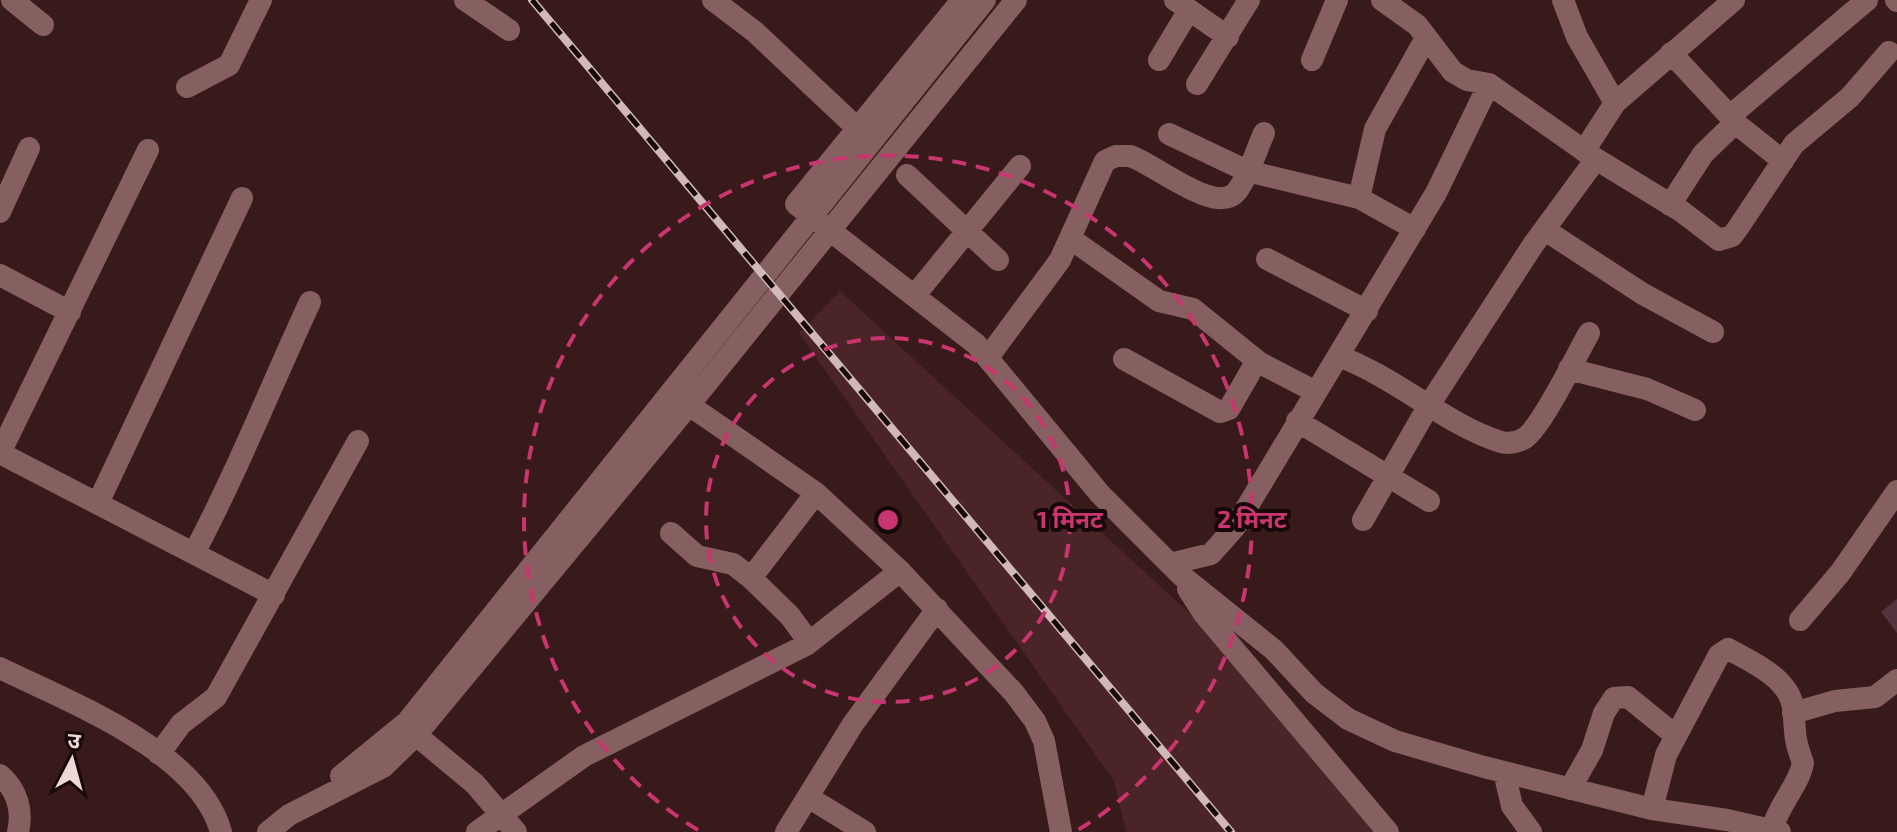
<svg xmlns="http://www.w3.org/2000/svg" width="1897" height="832" font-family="'Exo 2','Noto Sans Devanagari',sans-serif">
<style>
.built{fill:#4a2426}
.building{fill:#53333e}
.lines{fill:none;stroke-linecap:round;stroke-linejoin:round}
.minor{stroke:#866060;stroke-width:22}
.rail-casing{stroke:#d0b9b8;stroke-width:8}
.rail{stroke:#17090a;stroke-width:5;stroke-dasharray:15;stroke-linecap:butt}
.ring{fill:none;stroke:#c9356e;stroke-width:4;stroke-dasharray:14 10}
.centre{fill:#c9356e;stroke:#17090a;stroke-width:4}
.ring-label{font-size:24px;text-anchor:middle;font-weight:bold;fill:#c9356e;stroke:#17090a;stroke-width:8;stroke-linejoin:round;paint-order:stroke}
</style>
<rect width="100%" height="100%" fill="#391a1b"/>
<path class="built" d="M840,291l438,404 122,137h-274l-12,-51 -315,-448z"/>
<path class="building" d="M1897,599v34l-16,-21z"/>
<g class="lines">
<path class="minor" d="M12,0l31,25
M465,0l44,30
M713,0l42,32 102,96
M962,0l-166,204 180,140 124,150 82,82 92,74 40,43 34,26 47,22 89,26 168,42 75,11 53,12
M1175,0l53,37
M1382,0l35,25 36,47 14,8 22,4 107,75 85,52 38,29 13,-4 6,-8 56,-84 56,-47 39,-45
M1563,0l14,37 38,66
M1896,0l1,1
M1671,53l68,73 44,35
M1159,60l30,-50
M1312,60l25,-60
M1197,84l52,-84
M187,87l42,-22 32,-65
M1730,116l137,-116
M1169,134l78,37 112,27 16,-69 51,-91
M1584,151l31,-48 119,-103
M907,175l91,85
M1359,198l56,31
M1670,205l33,-51 33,-32
M0,212l29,-64
M1545,230l98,64 70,38
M1071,239l88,62 34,8 67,54
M1267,259l100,52
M0,275l70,37
M915,295l105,-129
M989,356l71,-96 45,-99 11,-5h14c25,8 87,61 107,35 12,-16 19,-40 27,-58
M1338,356l98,-163 53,-109
M1124,359l96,53 9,-3 23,-40 8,-6 54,28
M1569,369l78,20 48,21
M689,405l127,88 84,78 114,122 21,28 9,20 17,91
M1297,421l132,80
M0,453l148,-303
M0,453l274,142
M98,503l144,-305
M1363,520l66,-115 104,-160 63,-86
M671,533l26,23 36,8 18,14
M194,553c43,-81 77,-167 116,-251
M1170,564l41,-10 24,-27 103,-171c58,21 108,69 163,86 8,2 17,0 24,-4 18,-13 51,-82 64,-105
M1188,589l16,25 184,218
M1800,620l40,-47 57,-82
M809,642l-19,-26 -39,-38 65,-85
M0,668c69,34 199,83 221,164
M1793,713l42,-12 40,-4 22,-17
M416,735l59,49 41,48
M159,754l22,-30 35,-27 142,-256
M1504,772l8,34 19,26
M0,775c17,15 23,35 18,57
M341,776l66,-54 578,-722
M1570,789l22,-39 12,-37 10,-15 14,-1 48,39
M808,797l57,35
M1652,809l14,-54 53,-100 9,-6c22,12 61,29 65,58 3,27 0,29 10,56 -4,22 -24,41 -31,66
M268,832l21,-17 94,-48 33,-32 273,-330 327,-405
M477,832l107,-76 222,-111 94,-74
M786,832l67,-108 84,-115"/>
<defs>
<path id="rail" d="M532,0l699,832"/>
</defs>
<use href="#rail" class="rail-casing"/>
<use href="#rail" class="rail"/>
</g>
<g class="ring">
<circle cx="888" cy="520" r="182"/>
<path d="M698 830A364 364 0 1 1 1078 830"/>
</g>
<circle cx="888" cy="520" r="12" class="centre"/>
<g class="ring-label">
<text x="1070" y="528">1 मिनट</text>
<text x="1252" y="528">2 मिनट</text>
</g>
<g transform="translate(72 760) rotate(6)" stroke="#17090a" stroke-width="6" paint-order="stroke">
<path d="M0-6L14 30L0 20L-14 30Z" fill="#eed8d7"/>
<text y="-12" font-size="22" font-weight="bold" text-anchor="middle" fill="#eed8d7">उ</text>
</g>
</svg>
